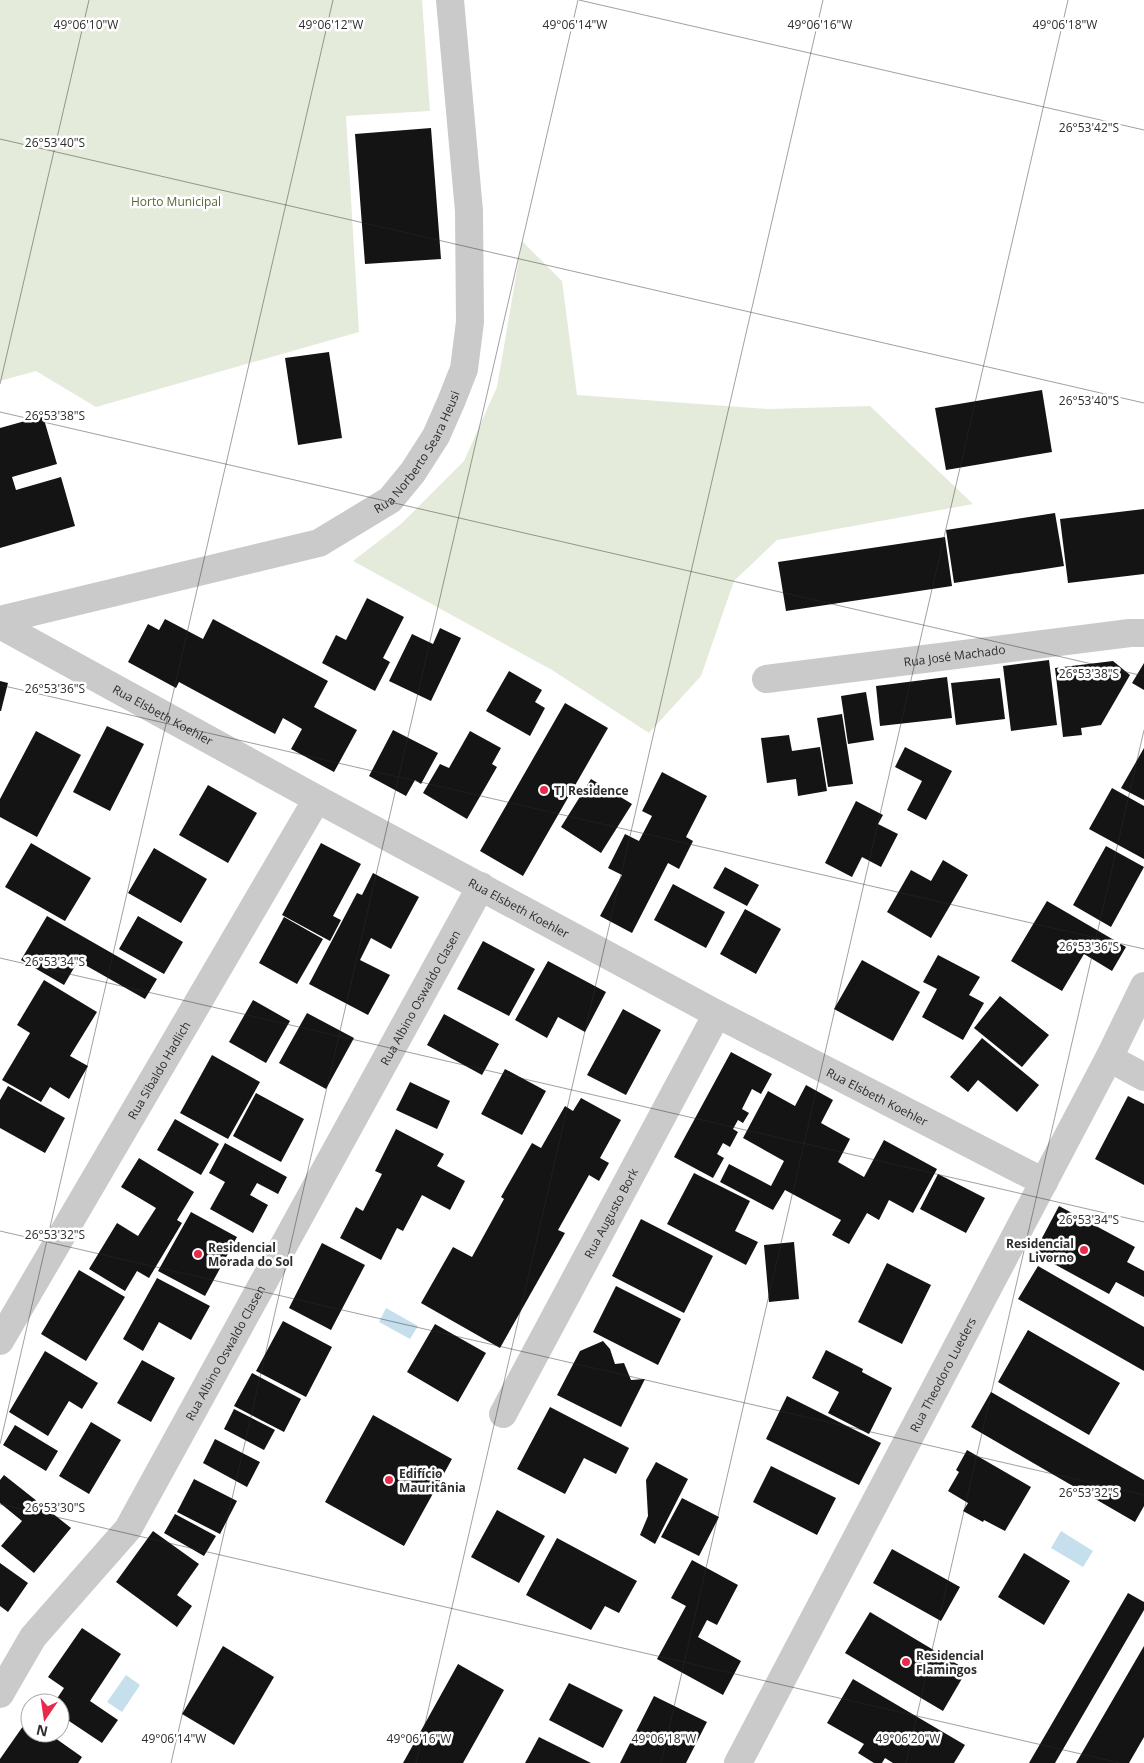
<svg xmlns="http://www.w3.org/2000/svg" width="1144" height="1763" font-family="'Open Sans',sans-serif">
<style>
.green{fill:#e5ebda}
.water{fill:#c5e0ec}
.building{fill:#141414}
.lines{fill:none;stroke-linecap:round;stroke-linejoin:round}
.minor{stroke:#cacaca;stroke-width:28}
.ticks{fill:none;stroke:#2d2d2d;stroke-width:1;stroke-opacity:0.45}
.poi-dot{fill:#e82b4b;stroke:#fff;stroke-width:2}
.labels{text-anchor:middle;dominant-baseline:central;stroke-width:5;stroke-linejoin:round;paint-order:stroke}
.park-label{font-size:12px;fill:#54693a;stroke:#fff}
.street-label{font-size:12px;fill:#2d2d2d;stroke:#fff}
.poi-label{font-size:12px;font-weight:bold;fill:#2d2d2d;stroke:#fff;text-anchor:start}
.ticks-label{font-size:12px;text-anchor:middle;fill:#2d2d2d;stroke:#fff;stroke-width:5;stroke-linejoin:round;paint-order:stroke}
</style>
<rect width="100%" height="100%" fill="#fff"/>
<path class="green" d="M0,0h422l8,111 -84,5 13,216 -263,75 -60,-36 -36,10z
M522,241l40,40 15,114 191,14 102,-3 103,98 -196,36 -43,41 -33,95 -52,57 -97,-63 -199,-109 48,-37 63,-63 33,-74z"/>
<path class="water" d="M386,1308l32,18 -8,13 -31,-17z
M1061,1531l32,20 -10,16 -32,-19z
M126,1675l14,10 -18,27 -15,-10z"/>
<path class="building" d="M431,128l10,131 -76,5 -10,-130z
M329,352l13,86 -44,7 -13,-87z
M1042,390l10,62 -106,18 -11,-62z
M43,416l14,48 -45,13 4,13 45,-13 14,49 -75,22v-120z
M1144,509v65l-76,9 -8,-64z
M1055,513l9,53 -110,17 -8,-53z
M945,537l7,49 -166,25 -8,-49z
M367,598l37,19 -21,41 7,4 -15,29 -53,-28 14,-28 10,5z
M165,619l38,20 10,-20 115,62 -14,26 43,23 -23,42 -43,-23 11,-20 -19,-11 -8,16 -96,-52 -3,6 -48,-26 20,-38 11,6z
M440,628l21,10 -30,63 -42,-20 23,-47 21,10z
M1049,660l8,65 -46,6 -8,-65z
M1113,661l17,14 -29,50 -20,3 1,7 -19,2 -8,-69z
M1144,663v27l-12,-7z
M509,671l33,19 -7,12 10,6 -15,28 -44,-25z
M947,677l5,41 -72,8 -4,-40z
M1000,678l5,41 -49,6 -5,-42z
M0,681l8,2 -7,28h-1z
M866,692l8,48 -26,4 -7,-48z
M565,703l43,25 -85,148 -43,-25z
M842,714l11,70 -25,3 -11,-69z
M107,726l37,18 -34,67 -37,-19z
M393,730l45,23 -17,31 -6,-4 -9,16 -37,-20z
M36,731l45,24 -44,82 -37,-20v-18z
M470,731l31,17 -9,16 5,3 -30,52 -44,-26 17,-29 9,4z
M789,735l3,16 28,-4 7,44 -29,5 -2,-17 -29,4 -6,-45z
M905,747l47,24 -26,49 -19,-10 15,-29 -27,-14z
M1144,748v52l-23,-12z
M662,772l45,24 -21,41 7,4 -14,28 -11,-6 -36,70 -32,-17 22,-41 -14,-7 17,-34 14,7 13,-25 -10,-5z
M591,779l41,25 -31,49 -40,-26z
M208,785l49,28 -29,50 -49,-28z
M1112,788l32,18v53l-55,-30z
M856,801l27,14 -5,9 20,10 -17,33 -19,-10 -10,20 -27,-14z
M31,843l60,35 -26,43 -60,-34z
M321,843l40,21 -28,52 8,4 -11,21 -48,-26z
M1106,846l38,21 -33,60 -38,-22z
M154,848l53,31 -26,44 -53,-30z
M943,860l25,15 -37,63 -44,-26 24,-42 20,11z
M725,867l34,18 -12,21 -34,-18z
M373,873l46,24 -28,52 -20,-11 -11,22 30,15 -22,40 -59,-31 48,-91 5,2z
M673,884l52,28 -19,36 -52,-28z
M1047,901l79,46 -14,24 -28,-17 -22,37 -51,-30z
M745,909l36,20 -25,45 -36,-20z
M47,916l110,63 -12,20 -67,-38 -14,24 -43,-25z
M138,916l45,26 -19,32 -45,-25z
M284,917l39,22 -26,45 -38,-21z
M483,941l52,28 -26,47 -52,-27z
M938,955l42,22 -11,18 15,8 -21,37 -41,-23 15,-28 -14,-7z
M862,960l58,32 -27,49 -59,-32z
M548,961l58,31 -21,40 -27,-15 -11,21 -32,-18z
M44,980l53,32 -27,44 18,10 -19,33 -19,-12 -9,15 -39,-22 28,-47 -13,-8z
M1000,996l49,39 -27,32 -48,-39z
M253,1000l37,21 -24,42 -37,-21z
M623,1009l38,21 -35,65 -39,-20z
M307,1013l47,25 -28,51 -47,-26z
M444,1014l55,30 -17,31 -55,-30z
M982,1038l57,47 -22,27 -39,-32 -10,12 -18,-15z
M731,1052l41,22 -11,20 -9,-5 -10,20 7,4 -6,10 -5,-3 -5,9 5,3 -8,15 -7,-4 -6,11 7,4 -11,20 -39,-21z
M212,1055l48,27 -32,57 -48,-26z
M505,1069l41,22 -24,44 -41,-21z
M410,1082l40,19 -13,28 -41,-19z
M806,1085l27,15 -12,23 29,16 -12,23 26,15 20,-37 53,29 -24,44 -24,-13 -10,20 -12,-7 -18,31 -17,-9 9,-15 -56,-30 -12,20 -53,-28 9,-18 42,22 13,-25 -41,-23 25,-47 27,15z
M8,1086l57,32 -20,35 -45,-25v-28z
M256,1093l48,26 -23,43 -48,-26z
M1128,1096l16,8v81l-49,-26z
M581,1098l40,22 -21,38 9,5 -10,18 -10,-6 -31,55 7,3 -65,115 -79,-45 32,-56 19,10 32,-58 -3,-2 31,-54 9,5 24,-42 8,5z
M175,1119l44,25 -18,31 -44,-25z
M396,1129l48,25 -7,12 28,15 -15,29 -28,-15 -19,36 -6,-3 -16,32 -41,-22 16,-31 7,4 19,-37 -7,-3z
M225,1143l62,34 -9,17 -21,-11 -7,12 18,10 -15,28 -43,-24 15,-27 -16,-9z
M139,1158l55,34 -17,28 5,3 -33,55 -12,-7 -12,20 -36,-22 28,-46 21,13 18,-28 -35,-21z
M694,1173l56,28 -15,30 23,11 -12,23 -79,-41z
M938,1174l47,24 -19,35 -46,-24z
M1059,1206l76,41 -8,15 17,9v26l-28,-15 -7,12 -75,-41z
M191,1212l46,25 -32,59 -47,-25z
M641,1219l72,37 -29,57 -72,-37z
M794,1242l5,57 -30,3 -5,-57z
M322,1243l43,22 -34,65 -42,-22z
M887,1263l44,22 -29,59 -44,-22z
M1038,1266l106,61v44l-126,-72z
M79,1270l46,27 -39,64 -45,-27z
M157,1278l53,28 -19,34 -32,-18 -16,29 -20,-12z
M616,1286l65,33 -23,46 -65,-33z
M283,1321l49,26 -26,50 -50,-26z
M435,1324l51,29 -28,49 -51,-30z
M1028,1330l92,53 -31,52 -91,-53z
M603,1341l7,8 5,15 9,-1 7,17 14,-1 -24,48 -64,-32 23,-44z
M826,1350l37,19 -1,3 30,16 -23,46 -41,-21 11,-21 -27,-14z
M45,1351l53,32 -16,26 -13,-8 -21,35 -39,-24z
M142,1360l33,18 -24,44 -34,-19z
M252,1373l49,26 -17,33 -50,-26z
M991,1392l153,88v26l-9,16 -164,-95z
M787,1396l94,47 -22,42 -93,-46z
M550,1407l79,41 -13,26 -32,-16 -19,36 -48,-25z
M234,1409l41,21 -11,20 -40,-21z
M373,1415l79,44 -48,87 -79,-44z
M91,1422l30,18 -32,54 -30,-18z
M15,1425l43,26 -12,20 -43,-26z
M215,1439l45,23 -13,25 -44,-24z
M967,1450l64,37 -26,44 -21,-11 -1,2 -20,-11 5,-8 -20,-12 11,-19 -3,-2z
M656,1462l32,17 -33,65 -15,-9 8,-19 -2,-36z
M771,1466l65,32 -19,37 -64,-33z
M4,1475l67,53 -37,45 -33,-27 21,-25 -22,-18v-23z
M194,1479l43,22 -17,33 -43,-22z
M682,1498l37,19 -20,39 -38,-19z
M497,1510l48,26 -26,47 -48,-26z
M175,1514l41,22 -12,20 -40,-23z
M153,1531l46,33 -22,31 15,11 -15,21 -61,-45z
M557,1538l80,43 -18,32 -14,-7 -14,24 -65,-35z
M892,1549l68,38 -19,34 -68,-38z
M1024,1553l46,28 -26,44 -46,-28z
M692,1560l46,25 -21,40 -10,-5 -9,17 43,24 -18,34 -66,-36 29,-53 -15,-8z
M0,1563l28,20 -20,29 -8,-6z
M1128,1593l16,9v8l-89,153h-26z
M870,1612l97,58 -24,41 -98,-58z
M82,1628l39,26 -31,47 28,19 -16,23 -42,-28v-12h-6l10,-15 -16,-11z
M223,1646l51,31 -40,68 -52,-31z
M1144,1646v91l-15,26h-53z
M458,1664l46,26 -41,73h-60z
M853,1679l112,66 -11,18h-61l-8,-5 -3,5h-8l-16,-10 6,-9 -37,-21z
M569,1683l54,27 -20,38 -54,-28z
M654,1696l53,26 -21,41h-66z
M28,1719l2,2v12h18l34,24 -4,6h-78v-4z
M539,1737l52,26h-66z"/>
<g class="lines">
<g class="minor">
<path id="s1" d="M0,620l319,-77 71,-43 23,-28 23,-36 15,-34 13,-33 6,-47 -1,-111 -19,-211"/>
<path id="s2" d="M0,625l317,174 400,215 327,168"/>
<path id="s3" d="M766,679l364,-46h14"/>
<path d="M1109,1058l35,19"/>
<path id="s4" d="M0,1341l317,-542"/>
<path id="s5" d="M503,1414l214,-400"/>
<path id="s6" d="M0,1694l33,-57 95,-108 353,-643"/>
<path id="s7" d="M738,1763l371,-705 35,-72"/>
</g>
</g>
<path class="ticks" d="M579,0l565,130M0,139l1144,264M0,384l89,-384M0,412l1144,264M0,685l1144,264M0,958l1144,264M0,1231l1144,264M0,1444l333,-1444M0,1504l1120,259M171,1763l407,-1763M416,1763l407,-1763M661,1763l407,-1763M906,1763l238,-1033"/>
<g class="poi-dot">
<circle cx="544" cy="790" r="5"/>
<circle cx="1084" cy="1250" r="5"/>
<circle cx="198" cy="1254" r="5"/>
<circle cx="389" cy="1480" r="5"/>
<circle cx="906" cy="1662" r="5"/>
</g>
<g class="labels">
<g class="park-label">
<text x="176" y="201">Horto Municipal</text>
</g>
<g class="street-label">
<text stroke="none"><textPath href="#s1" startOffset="466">Rua Norberto Seara Heusi</textPath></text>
<text stroke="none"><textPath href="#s3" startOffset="190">Rua José Machado</textPath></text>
<text stroke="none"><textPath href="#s2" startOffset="186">Rua Elsbeth Koehler</textPath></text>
<text stroke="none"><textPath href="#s2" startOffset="591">Rua Elsbeth Koehler</textPath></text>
<text stroke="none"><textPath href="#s6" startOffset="816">Rua Albino Oswaldo Clasen</textPath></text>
<text stroke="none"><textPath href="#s4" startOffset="314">Rua Sibaldo Hadlich</textPath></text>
<text stroke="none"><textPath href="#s2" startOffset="996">Rua Elsbeth Koehler</textPath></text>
<text stroke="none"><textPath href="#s5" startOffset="228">Rua Augusto Bork</textPath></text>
<text stroke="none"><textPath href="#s6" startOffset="411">Rua Albino Oswaldo Clasen</textPath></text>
<text stroke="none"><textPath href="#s7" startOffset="439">Rua Theodoro Lueders</textPath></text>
</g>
<g class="poi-label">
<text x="554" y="790">TJ Residence</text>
<text x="1074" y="1243" text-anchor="end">Residencial<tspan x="1074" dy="14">Livorno</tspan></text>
<text x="208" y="1247">Residencial<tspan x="208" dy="14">Morada do Sol</tspan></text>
<text x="399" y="1473">Edifício<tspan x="399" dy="14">Mauritânia</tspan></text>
<text x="916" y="1655">Residencial<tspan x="916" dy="14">Flamingos</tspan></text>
</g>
</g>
<g class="ticks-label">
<text x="86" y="29">49°06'10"W</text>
<text x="331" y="29">49°06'12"W</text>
<text x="575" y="29">49°06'14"W</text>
<text x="820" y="29">49°06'16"W</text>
<text x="1065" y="29">49°06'18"W</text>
<text x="1089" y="132">26°53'42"S</text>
<text x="55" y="147">26°53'40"S</text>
<text x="1089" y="405">26°53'40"S</text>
<text x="55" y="420">26°53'38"S</text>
<text x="1089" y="678">26°53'38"S</text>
<text x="55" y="693">26°53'36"S</text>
<text x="1089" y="951">26°53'36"S</text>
<text x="55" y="966">26°53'34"S</text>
<text x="1089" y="1224">26°53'34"S</text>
<text x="55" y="1239">26°53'32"S</text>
<text x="1089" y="1497">26°53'32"S</text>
<text x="55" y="1512">26°53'30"S</text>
<text x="174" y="1743">49°06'14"W</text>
<text x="419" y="1743">49°06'16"W</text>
<text x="664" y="1743">49°06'18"W</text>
<text x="908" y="1743">49°06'20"W</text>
</g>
<g transform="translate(45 1718) rotate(193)"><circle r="24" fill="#ffffff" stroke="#ababab"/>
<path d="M0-4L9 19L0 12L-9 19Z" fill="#e82b4b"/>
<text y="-8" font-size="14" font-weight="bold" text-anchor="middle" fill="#2d2d2d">N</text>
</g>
</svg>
